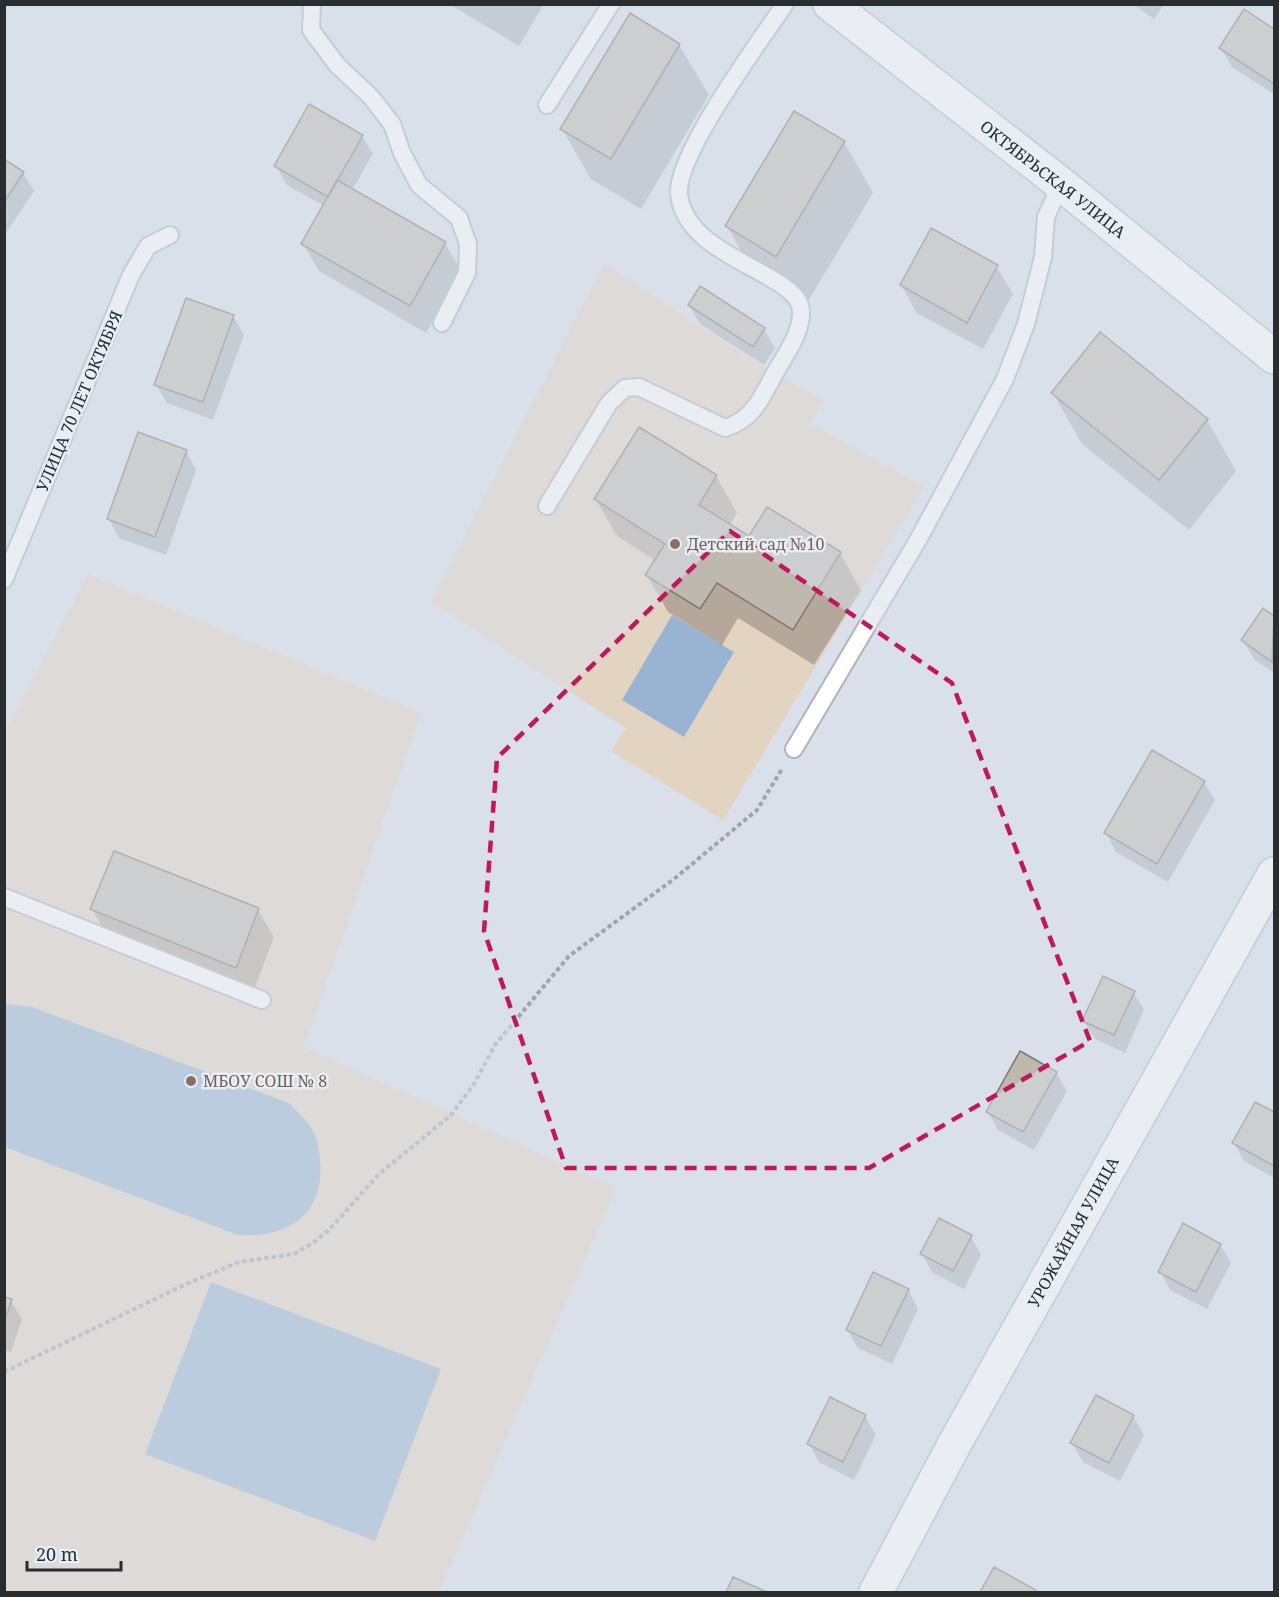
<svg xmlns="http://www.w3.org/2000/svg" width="1279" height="1597" font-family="'Noto Serif',serif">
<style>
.education{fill:#e3d3c1}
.green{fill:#99b4d3}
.shadow{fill:#0003}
.building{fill:#beb8af;stroke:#7e7971;stroke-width:1.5}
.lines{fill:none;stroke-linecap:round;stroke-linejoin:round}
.lane-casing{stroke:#adb4bc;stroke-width:20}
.street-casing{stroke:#adb4bc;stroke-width:36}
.path{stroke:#9fa5ac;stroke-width:4;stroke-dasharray:4.5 3;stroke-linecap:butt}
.lane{stroke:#fff;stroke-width:16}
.street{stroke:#fff;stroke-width:33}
.marked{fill:none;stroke:#c2185b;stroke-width:4.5;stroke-dasharray:12 8;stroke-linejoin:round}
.education-dot{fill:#8d6e63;stroke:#e6eef6;stroke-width:2}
.labels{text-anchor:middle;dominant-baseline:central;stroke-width:5;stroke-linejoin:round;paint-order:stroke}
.street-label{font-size:16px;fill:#2a2d30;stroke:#e6eef6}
.education-label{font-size:16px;fill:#785e54;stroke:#e6eef6;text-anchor:start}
</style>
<rect width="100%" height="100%" fill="#d9e0e9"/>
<path class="education" d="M604,263l170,111 51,26 -15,23 114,64 -201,333 -112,-69 15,-23 -195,-126z
M88,574l333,139 -117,334 312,141 -177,404h-434v-860z"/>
<path class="green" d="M672,615l62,37 -50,85 -62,-37z
M5,1004l27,3 257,96c8,9 19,18 24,28 5,10 7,21 7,31 5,54 -35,76 -82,73l-233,-88z
M211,1282l230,87 -66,172 -230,-87z"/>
<path class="shadow" d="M449,4h95l-25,42z
M1132,4h32l-10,15z
M1245,11l29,20v63l-42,-27 -11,-19z
M679,45l30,50 -68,114 -50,-30 -29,-50z
M362,136l11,18 -21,36 93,53 16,28 -35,62 -107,-62 -16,-27 21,-38 -37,-21 -11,-19z
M844,142l29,51 -68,113 -49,-29 -29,-51z
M4,161l19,12 11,18 -30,45z
M932,230l65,37 16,27 -30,55 -66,-36 -16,-28z
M689,305l75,24 11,19 -11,17 -64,-41z
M233,316l11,19 -31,85 -46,-17 -11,-18z
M1053,393l154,27 29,51 -47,59 -107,-86z
M186,451l10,19 -30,85 -47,-17 -10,-19z
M716,476l21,37 -8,13 20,12 91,15 21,37 -47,75 -76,-47 -16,27 -54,-33 -21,-37 9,-14 -39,-25 -21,-36z
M1264,610l10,7v56l-20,-14 -11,-19z
M1204,782l11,18 -47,82 -52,-30 -10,-19z
M92,909l166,1 16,27 -22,58 -144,-58z
M1133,992l11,18 -19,43 -30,-14 -11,-18z
M1056,1073l11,18 -33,59 -36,-20 -10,-18z
M1255,1104l19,10v64l-30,-17 -10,-18z
M971,1237l10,18 -17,34 -31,-16 -11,-19z
M1220,1245l11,18 -24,46 -37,-19 -10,-19z
M908,1290l10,19 -26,55 -34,-16 -11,-18z
M4,1299l7,2 11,18 -11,33 -7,-2z
M1133,1416l11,19 -24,46 -37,-19 -11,-19z
M865,1417l11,18 -22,45 -35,-18 -10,-18z
M994,1569l41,22 1,1h-54z"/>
<path class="building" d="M1244,9l30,20v55l-55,-36z
M630,13l50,31 -69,115 -51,-30z
M309,104l54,31 -35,62 -54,-31z
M794,111l51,30 -69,116 -51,-31z
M4,159l20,13 -20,30z
M337,180l109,62 -36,64 -109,-62z
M931,228l67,37 -31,58 -67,-38z
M700,286l65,42 -12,19 -65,-42z
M186,298l48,17 -31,87 -49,-17z
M1100,332l108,87 -49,61 -108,-87z
M639,427l78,48 -18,30 50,31 18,-29 74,45 -48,78 -76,-47 -17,26 -55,-34 20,-31 -71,-45z
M138,432l49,18 -32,87 -48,-18z
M1263,608l11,8 -2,46 -31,-22z
M1152,750l53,31 -48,83 -53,-31z
M114,851l145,57 -23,60 -146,-59z
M1103,976l32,15 -21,44 -32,-14z
M1020,1051l37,21 -34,60 -37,-20z
M1255,1102l19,10v54l-42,-23z
M939,1218l33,17 -19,36 -33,-17z
M1183,1223l38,21 -25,48 -38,-20z
M873,1272l36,17 -28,57 -35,-16z
M4,1297l8,2 -8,23z
M1096,1395l38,20 -25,48 -39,-20z
M830,1397l36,18 -23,47 -36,-18z
M994,1567l42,23 -1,2h-55z
M733,1577l34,15h-41z"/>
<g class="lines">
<defs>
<path id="lane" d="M312,4l-1,26 26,35 33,31 22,28 10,29 17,32 40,33 9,26 -1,29 -25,50
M547,105l64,-101
M547,506l62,-103 16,-15 14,-1 86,41c29,-9 36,-30 50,-55 10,-18 27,-40 26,-62 -1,-39 -117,-52 -122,-118 -2,-40 81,-152 106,-189
M4,580l127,-305 17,-29 22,-11
M794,749l124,-209 87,-161 21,-55 17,-67 3,-40 15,-33
M4,897l258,103"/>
<path id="street" d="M830,4l231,180 213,173
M876,1592l79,-149 319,-569"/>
</defs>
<use href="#lane" class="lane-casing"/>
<use href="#street" class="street-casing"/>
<path class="path" d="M4,1372l180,-87 55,-23 55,-8 19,-11 17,-14 48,-54 73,-60 23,-31 21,-39 74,-89 105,-77 83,-69 25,-41"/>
<use href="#lane" class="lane"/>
<use href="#street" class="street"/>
</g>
<path d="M0 0H1279V1597H0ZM730,531l222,152 138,358 -221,127h-303l-82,-237 13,-173z" fill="#d9e0e9" fill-opacity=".55" fill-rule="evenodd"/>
<path class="marked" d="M730,531l222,152 138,358 -221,127h-303l-82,-237 13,-173z"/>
<g class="education-dot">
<circle cx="675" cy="544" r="6"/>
<circle cx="191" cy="1081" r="6"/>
</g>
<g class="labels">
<g class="street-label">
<text transform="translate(1053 179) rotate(38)">ОКТЯБРЬСКАЯ УЛИЦА</text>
<text transform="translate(79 401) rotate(-67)">УЛИЦА 70 ЛЕТ ОКТЯБРЯ</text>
<text transform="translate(1073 1232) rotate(-61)">УРОЖАЙНАЯ УЛИЦА</text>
</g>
<g class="education-label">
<text x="687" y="544">Детский сад №10</text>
<text x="203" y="1081">МБОУ СОШ № 8</text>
</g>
</g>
<rect width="1279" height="1597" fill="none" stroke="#2a2d30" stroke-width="12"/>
<path d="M27 1561v9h94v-9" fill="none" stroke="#2a2d30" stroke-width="3"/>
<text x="36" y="1561" font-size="18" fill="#2a2d30" stroke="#e6eef6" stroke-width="4.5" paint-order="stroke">20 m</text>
</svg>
